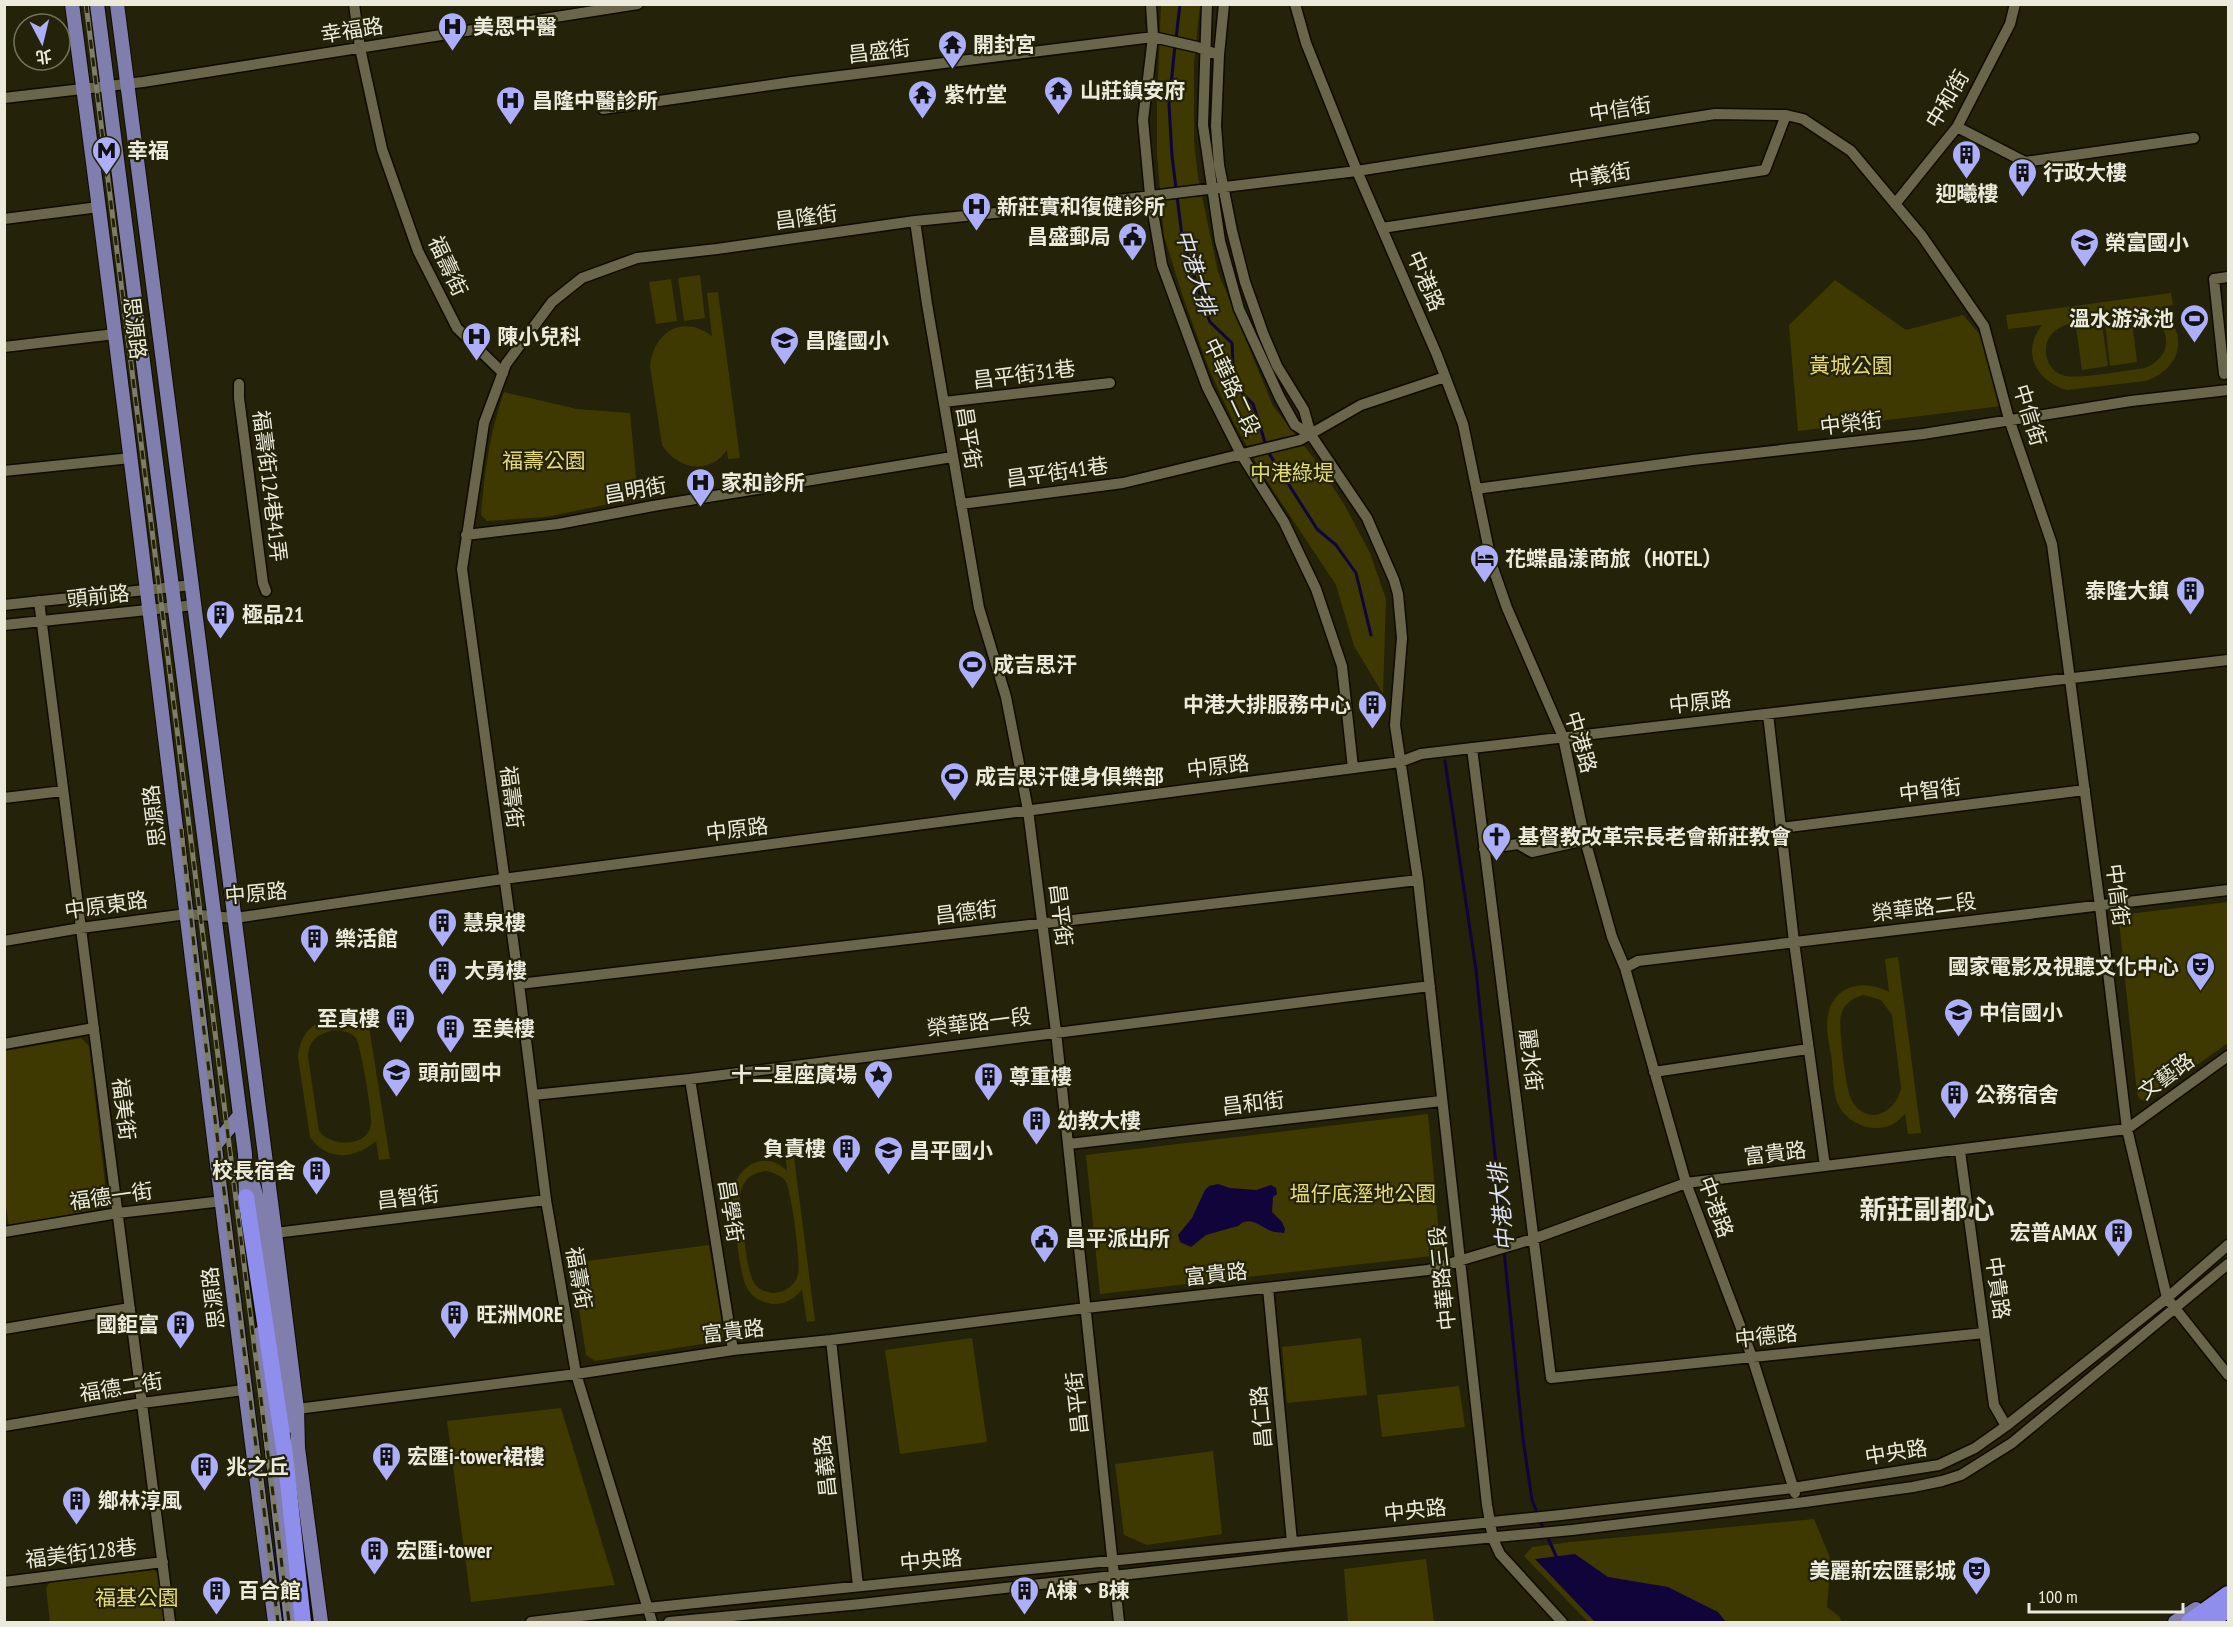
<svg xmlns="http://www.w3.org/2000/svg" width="2233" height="1627" font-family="'PT Sans Narrow','Noto Sans TC',sans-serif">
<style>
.green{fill:#3e3900;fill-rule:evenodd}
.water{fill:#11043b}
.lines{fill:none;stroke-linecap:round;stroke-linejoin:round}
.stream{stroke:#11043b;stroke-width:3}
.minor-casing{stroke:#0e0b00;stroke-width:13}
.major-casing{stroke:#0e0b00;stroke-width:16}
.highway-casing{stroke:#0e0b00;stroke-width:19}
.minor{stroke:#69664b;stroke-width:10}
.major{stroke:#807eac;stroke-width:14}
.highway{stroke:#908eed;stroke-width:16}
.rail-casing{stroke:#7e7d68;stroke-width:5}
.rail{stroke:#242208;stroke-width:3;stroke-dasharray:9;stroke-linecap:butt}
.labels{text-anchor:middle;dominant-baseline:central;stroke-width:4.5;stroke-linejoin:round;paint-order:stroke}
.poi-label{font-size:21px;font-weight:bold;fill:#ebeadb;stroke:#242208;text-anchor:start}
.street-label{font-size:21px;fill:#ebeadb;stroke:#242208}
.park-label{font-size:21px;fill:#e5dc74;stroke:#242208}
.water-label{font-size:22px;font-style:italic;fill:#e1e2f5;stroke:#242208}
.district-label{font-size:27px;font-weight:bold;fill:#ebeadb;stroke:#242208}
</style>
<rect width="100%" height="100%" fill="#242208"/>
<path class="green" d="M1161,5h39l-6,59v76l4,37 20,95 55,134 40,51 31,47 26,49 16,46 -3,95 -29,-48 -18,-61 -75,-113 -29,-53 -23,-50 -27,-75 -18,-58 -7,-82v-53z
M700,275l5,43 -21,3 -6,-43z
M671,279l6,42 -21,3 -7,-42z
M1835,280l71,50 57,-15 20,23 19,68 -204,25 -9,-106z
M718,292l22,166 -12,1 -1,-9c-18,26 -50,19 -65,-5l-12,-79c4,-35 33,-52 62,-30l-5,-43z
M2171,293l2,12 -12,2c27,28 22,60 -15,74l-79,9c-30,-9 -47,-37 -25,-65l-34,4 -2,-14zM2141,315c32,7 34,41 4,53 -17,2 -65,11 -79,8 -13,-3 -21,-14 -20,-27 0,-12 8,-19 19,-24z
M2132,320l5,42 -27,4 -5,-43z
M2102,324l6,42 -26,4 -6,-43z
M504,392l73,17 53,4 8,85 -92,19 -59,4 -6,-6c4,-46 8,-79 23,-123z
M2228,902v141l-79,56 -5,2 -5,-3 -2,-5 -18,-171 9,-8z
M1898,957l23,176 -13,1 -3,-20c-4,4 -9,9 -14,11 -21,9 -46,-3 -54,-23 -4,-12 -4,-28 -5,-41 -2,-15 -7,-31 -4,-46 6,-31 37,-36 61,-23l-4,-33zM1864,995l17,5 11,15 9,73c-5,25 -34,39 -49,13 -6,-8 -14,-77 -11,-86 3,-11 12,-18 23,-20z
M367,1014l23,145 -11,1 -3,-19c-21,18 -49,21 -66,-4l-12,-80c3,-34 31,-47 60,-31l-1,-11zM335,1030c8,1 16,2 21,8 4,5 17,78 15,86 -3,24 -41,23 -52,7l-11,-75c1,-17 12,-23 27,-26z
M81,1038l8,8 18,154 -9,9 -89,17 -5,-32 1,-143z
M1428,1114l13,141 -341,39 -14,-139z
M792,1141l23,180 -8,1 -5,-32c-7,8 -16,14 -28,14 -11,-1 -22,-6 -27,-16 -8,-13 -13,-74 -15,-93 3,-28 33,-47 55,-24l-3,-29zM766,1171c8,2 15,4 20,11 5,8 15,81 12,92 -4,19 -31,26 -43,10 -9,-10 -13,-70 -15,-86 1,-17 10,-25 26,-27z
M709,1245l15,91 -3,5 -126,20 -9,-6 -14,-92z
M972,1338l15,104 -87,12 -15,-104z
M1361,1338l6,57 -80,8 -5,-56z
M1459,1386l6,41 -83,10 -5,-42z
M561,1408l54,177 -144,17 -24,-181z
M1213,1451l9,83 -75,11 -23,-10 -9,-71z
M1814,1519l17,41 -4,47 13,10 1,5h-253l-64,-66 8,-9 39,-5z
M1426,1559l8,63h-86l-4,-53z
M154,1570l7,6 5,46h-116l-4,-34 4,-6z"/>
<path class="water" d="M1218,1184l12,4 26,2 15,-5 5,3 1,6 -4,3 -1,15 10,10 3,7 -1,4c-1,0 -10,-1 -10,-1 -13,-4 -24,-18 -36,-6l-32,9 -15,12 -11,-5 -2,-7 14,-17 13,-28 4,-4z
M1575,1554l33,23 60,10 50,25 8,10h-131l-60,-63z"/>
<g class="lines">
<path class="stream" d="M1176,39l4,-35
M1175,45l-6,60 3,51 10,80 17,56 11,30 22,21 2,42 19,19 15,48 49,77 19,16 20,28 15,62
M1445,761l31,209 28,274
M1504,1251l19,188 9,61 6,15
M1540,1521l17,37"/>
<defs>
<path id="minor" d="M354,4l6,44 22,101 36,102 39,77 46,45
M1151,4l2,33 -10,83 7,75 12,70 45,122 34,67 43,68 32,67 26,77 11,102
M1207,4l-4,121 17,116 19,68 41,89 15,27 16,10 56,83 27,62 4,14 4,44 -7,87 23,155 69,625 6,34 7,15 62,68
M1224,4l-5,51 -3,71 3,39 13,66 13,51 18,51 14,33 27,44 7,25
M1295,4l11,39 51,128 80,184 26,69 29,141 15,43 56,129 22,103 27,97 13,31 61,215 66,174 43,136
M4,98l139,-16 495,-78
M603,109l189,-27 361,-45 44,10 22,8
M1957,127l68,35 169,-24
M1895,204l62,-77 53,-103 5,-20
M4,219l95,-12
M915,221l12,83 52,304 27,89 22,113 28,222 63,590
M1382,228l383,-58 21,-55
M4,347l111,-13
M2224,374l-10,-95 14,-2
M239,384v14l24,185 3,8
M944,402l166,-19
M4,471l127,-13
M1476,489l217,-29 230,-26 208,-33 97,-11
M961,504l162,-21 177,-43 61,-35 84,-28
M466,535l92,-11 95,-18 299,-49
M39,601l131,1021
M4,605l188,-20
M4,625l191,-20
M1768,714l26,228 31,224
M1472,748l79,630 433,-45
M4,798l59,-7
M1781,828l304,-38
M1484,849l34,-5 14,8 53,-12
M4,941l77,-13 106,-14 48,4 268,-39 897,-117 21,-8 807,-94
M1625,968l13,-7 590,-71
M519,984l899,-104
M4,1044l90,-16
M1654,1072l154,-23
M690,1079l43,271
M533,1095l157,-16 740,-93
M1069,1144l372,-43
M1960,1151l34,254 12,21
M4,1232l114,-19 105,-12
M275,1233l271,-33
M1268,1288l24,254
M4,1329l126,-21
M831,1340l27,246
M297,1409l279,-35 157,-24 98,-10 255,-32 342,-38 105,-31 153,-56 441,-54 101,-73
M4,1426l138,-23 102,-13
M4,1582l159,-20
M531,1622l116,-14 914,-93 232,-27 146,-23 36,-17 31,-22 161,-128 61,-53
M652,1622l-76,-248 -30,-174 -27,-216 -57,-415 22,-146 22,-59 46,-62 30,-24 55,-20 80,-9 198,-28 170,-17 272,-33 358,-57 71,1 17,4 48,32 71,85 62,90 25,93 43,125 48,362 27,223 40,169 61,77
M669,1622l192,-18 431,-48 280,-26 233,-28 108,-15 29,-6 19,-6 51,-32 216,-179"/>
<path id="major" d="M72,4c73,539 132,1080 203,1618
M97,4l148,1150 1,51
M117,4l158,1229 22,176 1,39 23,174
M215,1145l25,-30
M251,1176l12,47 24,183 5,20
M259,1334l32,288
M2175,1622l21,-13"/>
<path id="highway" d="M246,1197l39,258 18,167
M2189,1622l39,-28
M2210,1622l18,-13"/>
</defs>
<use href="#minor" class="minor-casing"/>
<use href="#major" class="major-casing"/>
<use href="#highway" class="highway-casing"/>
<use href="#minor" class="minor"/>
<use href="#major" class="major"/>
<use href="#highway" class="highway"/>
<defs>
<path id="rail" d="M86,4l203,1618
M181,829l18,162 79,631"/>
</defs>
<use href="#rail" class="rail-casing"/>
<use href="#rail" class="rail"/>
</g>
<defs>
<symbol id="hospital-pin" viewBox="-11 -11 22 30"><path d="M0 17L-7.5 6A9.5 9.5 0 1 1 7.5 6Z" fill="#adaffb" stroke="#242208"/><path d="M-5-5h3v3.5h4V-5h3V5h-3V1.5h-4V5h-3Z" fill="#111"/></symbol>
<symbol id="temple-pin" viewBox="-11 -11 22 30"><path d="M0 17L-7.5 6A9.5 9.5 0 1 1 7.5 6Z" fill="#adaffb" stroke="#242208"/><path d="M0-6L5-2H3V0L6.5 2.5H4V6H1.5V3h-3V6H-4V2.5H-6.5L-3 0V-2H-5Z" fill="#111"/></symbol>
<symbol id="metro-pin" viewBox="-11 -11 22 30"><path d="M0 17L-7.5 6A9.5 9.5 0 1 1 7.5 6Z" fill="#adaffb" stroke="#242208"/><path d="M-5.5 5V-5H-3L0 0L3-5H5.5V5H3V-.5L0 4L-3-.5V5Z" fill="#111"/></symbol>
<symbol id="building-pin" viewBox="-11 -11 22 30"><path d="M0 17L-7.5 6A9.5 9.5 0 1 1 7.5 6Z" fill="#adaffb" stroke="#242208"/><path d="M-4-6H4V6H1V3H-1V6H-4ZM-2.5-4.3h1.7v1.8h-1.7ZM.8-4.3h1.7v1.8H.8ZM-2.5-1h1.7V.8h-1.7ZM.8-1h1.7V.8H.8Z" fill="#111"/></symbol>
<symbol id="civic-pin" viewBox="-11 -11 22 30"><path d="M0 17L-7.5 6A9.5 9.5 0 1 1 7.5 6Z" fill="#adaffb" stroke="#242208"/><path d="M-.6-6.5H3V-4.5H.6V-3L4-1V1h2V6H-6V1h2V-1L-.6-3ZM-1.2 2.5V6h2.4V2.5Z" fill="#111"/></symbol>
<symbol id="school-pin" viewBox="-11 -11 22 30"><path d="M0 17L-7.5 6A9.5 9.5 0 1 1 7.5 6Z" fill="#adaffb" stroke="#242208"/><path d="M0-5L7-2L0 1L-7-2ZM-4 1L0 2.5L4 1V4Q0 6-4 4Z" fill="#111"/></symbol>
<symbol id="stadium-pin" viewBox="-11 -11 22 30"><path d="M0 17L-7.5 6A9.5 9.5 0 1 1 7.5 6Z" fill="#adaffb" stroke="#242208"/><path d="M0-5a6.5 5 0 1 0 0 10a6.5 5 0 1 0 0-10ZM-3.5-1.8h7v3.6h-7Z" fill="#111"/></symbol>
<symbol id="hotel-pin" viewBox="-11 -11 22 30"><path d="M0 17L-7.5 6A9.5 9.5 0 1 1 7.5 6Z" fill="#adaffb" stroke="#242208"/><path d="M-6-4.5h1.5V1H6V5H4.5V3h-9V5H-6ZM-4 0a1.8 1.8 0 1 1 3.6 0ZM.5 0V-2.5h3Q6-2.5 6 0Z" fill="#111"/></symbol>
<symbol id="church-pin" viewBox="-11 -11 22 30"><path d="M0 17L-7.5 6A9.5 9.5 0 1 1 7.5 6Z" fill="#adaffb" stroke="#242208"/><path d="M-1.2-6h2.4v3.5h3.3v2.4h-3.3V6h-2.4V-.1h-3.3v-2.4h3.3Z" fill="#111"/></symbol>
<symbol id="theatre-pin" viewBox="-11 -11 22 30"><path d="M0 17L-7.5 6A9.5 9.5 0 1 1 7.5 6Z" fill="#adaffb" stroke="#242208"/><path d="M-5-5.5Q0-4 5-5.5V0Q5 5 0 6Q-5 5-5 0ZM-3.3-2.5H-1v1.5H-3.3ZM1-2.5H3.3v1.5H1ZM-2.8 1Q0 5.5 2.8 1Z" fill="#111"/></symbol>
<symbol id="sight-pin" viewBox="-11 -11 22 30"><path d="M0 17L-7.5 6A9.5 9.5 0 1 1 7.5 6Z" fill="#adaffb" stroke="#242208"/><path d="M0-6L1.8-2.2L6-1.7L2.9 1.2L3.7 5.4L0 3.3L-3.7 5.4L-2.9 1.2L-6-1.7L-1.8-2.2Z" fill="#111"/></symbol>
</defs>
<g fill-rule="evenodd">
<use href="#hospital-pin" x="436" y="10" width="33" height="45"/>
<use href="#temple-pin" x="936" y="28" width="33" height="45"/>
<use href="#temple-pin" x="1042" y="74" width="33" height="45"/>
<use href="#temple-pin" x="906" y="78" width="33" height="45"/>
<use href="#hospital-pin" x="494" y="84" width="33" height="45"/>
<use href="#metro-pin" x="90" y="134" width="33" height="45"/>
<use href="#building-pin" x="1950" y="138" width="33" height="45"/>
<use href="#building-pin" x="2006" y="156" width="33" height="45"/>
<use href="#hospital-pin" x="960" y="190" width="33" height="45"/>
<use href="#civic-pin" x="1116" y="220" width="33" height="45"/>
<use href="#school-pin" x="2068" y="226" width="33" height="45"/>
<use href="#stadium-pin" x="2178" y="302" width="33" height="45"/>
<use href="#hospital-pin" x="460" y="320" width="33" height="45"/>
<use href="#school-pin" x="768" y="324" width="33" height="45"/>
<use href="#hospital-pin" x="684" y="466" width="33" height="45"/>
<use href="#hotel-pin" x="1468" y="542" width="33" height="45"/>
<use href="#building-pin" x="2174" y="574" width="33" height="45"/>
<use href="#building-pin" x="204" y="598" width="33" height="45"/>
<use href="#stadium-pin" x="956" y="648" width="33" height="45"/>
<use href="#building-pin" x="1356" y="688" width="33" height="45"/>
<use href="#stadium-pin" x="938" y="760" width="33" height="45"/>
<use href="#church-pin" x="1480" y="820" width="33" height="45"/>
<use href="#building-pin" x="426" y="906" width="33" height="45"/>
<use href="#building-pin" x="298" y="922" width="33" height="45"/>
<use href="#theatre-pin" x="2184" y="950" width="33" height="45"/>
<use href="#building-pin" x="426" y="954" width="33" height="45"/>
<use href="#school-pin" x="1942" y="996" width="33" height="45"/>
<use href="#building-pin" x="384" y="1002" width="33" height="45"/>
<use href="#building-pin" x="434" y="1012" width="33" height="45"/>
<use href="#school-pin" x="380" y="1056" width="33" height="45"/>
<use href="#sight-pin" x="862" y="1058" width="33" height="45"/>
<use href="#building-pin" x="972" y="1060" width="33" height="45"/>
<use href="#building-pin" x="1938" y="1078" width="33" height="45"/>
<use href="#building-pin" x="1020" y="1104" width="33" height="45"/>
<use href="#building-pin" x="830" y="1132" width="33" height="45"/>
<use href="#school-pin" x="872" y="1134" width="33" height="45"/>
<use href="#building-pin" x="300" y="1154" width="33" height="45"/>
<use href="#building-pin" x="2102" y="1216" width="33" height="45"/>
<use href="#civic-pin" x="1028" y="1222" width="33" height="45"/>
<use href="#building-pin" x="438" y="1298" width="33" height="45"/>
<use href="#building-pin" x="164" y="1308" width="33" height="45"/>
<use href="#building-pin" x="370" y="1440" width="33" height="45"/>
<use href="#building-pin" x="188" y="1450" width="33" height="45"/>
<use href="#building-pin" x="60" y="1484" width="33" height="45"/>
<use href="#building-pin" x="358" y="1534" width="33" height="45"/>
<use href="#theatre-pin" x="1960" y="1554" width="33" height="45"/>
<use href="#building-pin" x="200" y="1574" width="33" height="45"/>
<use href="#building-pin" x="1008" y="1574" width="33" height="45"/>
</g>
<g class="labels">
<g class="poi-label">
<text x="473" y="26">美恩中醫</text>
<text x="973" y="44">開封宮</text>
<text x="1080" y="90">山莊鎮安府</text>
<text x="944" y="94">紫竹堂</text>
<text x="532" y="100">昌隆中醫診所</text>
<text x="127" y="150">幸福</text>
<text x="2043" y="172">行政大樓</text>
<text x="1967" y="193" text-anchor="middle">迎曦樓</text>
<text x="997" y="206">新莊實和復健診所</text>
<text x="1111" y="236" text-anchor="end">昌盛郵局</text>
<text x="2105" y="242">榮富國小</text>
<text x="2174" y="318" text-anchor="end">溫水游泳池</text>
<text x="497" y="336">陳小兒科</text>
<text x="805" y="340">昌隆國小</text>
<text x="721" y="482">家和診所</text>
<text x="1505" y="558">花蝶晶漾商旅（HOTEL）</text>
<text x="2169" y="590" text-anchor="end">泰隆大鎮</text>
<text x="242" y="614">極品21</text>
<text x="993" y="664">成吉思汗</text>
<text x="1351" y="704" text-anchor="end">中港大排服務中心</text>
<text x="975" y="776">成吉思汗健身俱樂部</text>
<text x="1518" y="836">基督教改革宗長老會新莊教會</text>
<text x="463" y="922">慧泉樓</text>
<text x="335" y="938">樂活館</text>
<text x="2179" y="966" text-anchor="end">國家電影及視聽文化中心</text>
<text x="464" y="970">大勇樓</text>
<text x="1979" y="1012">中信國小</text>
<text x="380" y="1018" text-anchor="end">至真樓</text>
<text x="472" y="1028">至美樓</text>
<text x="418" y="1072">頭前國中</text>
<text x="857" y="1074" text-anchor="end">十二星座廣場</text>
<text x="1009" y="1076">尊重樓</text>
<text x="1975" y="1094">公務宿舍</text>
<text x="1057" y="1120">幼教大樓</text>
<text x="826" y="1148" text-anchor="end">負責樓</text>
<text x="909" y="1150">昌平國小</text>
<text x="296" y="1170" text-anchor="end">校長宿舍</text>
<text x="2097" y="1232" text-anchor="end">宏普AMAX</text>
<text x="1065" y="1238">昌平派出所</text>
<text x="476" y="1314">旺洲MORE</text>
<text x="159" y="1324" text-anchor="end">國鉅富</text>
<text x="407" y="1456">宏匯i-tower裙樓</text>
<text x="226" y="1466">兆之丘</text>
<text x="98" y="1500">鄉林淳風</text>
<text x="396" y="1550">宏匯i-tower</text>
<text x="1956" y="1570" text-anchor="end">美麗新宏匯影城</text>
<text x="238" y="1590">百合館</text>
<text x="1046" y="1590">A棟、B棟</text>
</g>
<g class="street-label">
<text transform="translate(352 30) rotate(-9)">幸福路</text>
<text transform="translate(879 51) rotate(-7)">昌盛街</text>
<text transform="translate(1947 99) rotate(-59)">中和街</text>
<text transform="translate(1620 109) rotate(-9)">中信街</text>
<text transform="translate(1600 175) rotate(-9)">中義街</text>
<text transform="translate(806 217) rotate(-8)">昌隆街</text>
<text transform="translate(448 266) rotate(65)">福壽街</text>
<text transform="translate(1426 281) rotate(67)">中港路</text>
<text transform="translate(135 328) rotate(83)">思源路</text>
<text transform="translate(1024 374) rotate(-7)">昌平街31巷</text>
<text transform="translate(1232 387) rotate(65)">中華路二段</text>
<text transform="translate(2030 415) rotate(73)">中信街</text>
<text transform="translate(1851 423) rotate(-7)">中榮街</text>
<text transform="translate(969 438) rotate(81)">昌平街</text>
<text transform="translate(1057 472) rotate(-8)">昌平街41巷</text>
<text transform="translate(270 486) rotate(83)">福壽街124巷41弄</text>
<text transform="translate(635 490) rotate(-10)">昌明街</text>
<text transform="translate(98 596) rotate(-6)">頭前路</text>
<text transform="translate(1700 702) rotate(-6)">中原路</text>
<text transform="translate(1581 742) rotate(74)">中港路</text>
<text transform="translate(1218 766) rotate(-7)">中原路</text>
<text transform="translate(1930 790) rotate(-7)">中智街</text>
<text transform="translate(512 797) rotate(83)">福壽街</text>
<text transform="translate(154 816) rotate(-97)">思源路</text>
<text transform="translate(737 829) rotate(-7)">中原路</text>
<text transform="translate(256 893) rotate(-5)">中原路</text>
<text transform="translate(2118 895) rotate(83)">中信街</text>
<text transform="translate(106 905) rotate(-8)">中原東路</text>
<text transform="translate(1924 907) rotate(-7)">榮華路二段</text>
<text transform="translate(966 912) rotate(-7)">昌德街</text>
<text transform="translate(1061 915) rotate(83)">昌平街</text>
<text transform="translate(979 1022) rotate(-7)">榮華路一段</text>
<text transform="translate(1531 1060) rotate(83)">麗水街</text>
<text transform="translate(2166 1076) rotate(-36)">文藝路</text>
<text transform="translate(1253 1103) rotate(-7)">昌和街</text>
<text transform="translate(124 1109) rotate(83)">福美街</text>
<text transform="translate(1775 1153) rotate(-7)">富貴路</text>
<text transform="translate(111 1196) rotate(-8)">福德一街</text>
<text transform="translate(408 1197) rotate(-7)">昌智街</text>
<text transform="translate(1716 1207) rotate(70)">中港路</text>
<text transform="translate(731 1211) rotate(81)">昌學街</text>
<text transform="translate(1216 1274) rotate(-6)">富貴路</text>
<text transform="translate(579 1278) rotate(80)">福壽街</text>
<text transform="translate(1442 1278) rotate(-96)">中華路三段</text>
<text transform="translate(1998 1288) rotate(82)">中貴路</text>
<text transform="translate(213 1298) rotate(-97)">思源路</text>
<text transform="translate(733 1331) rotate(-7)">富貴路</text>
<text transform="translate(1766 1336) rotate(-6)">中德路</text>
<text transform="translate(121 1387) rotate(-9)">福德二街</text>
<text transform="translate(1077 1403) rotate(-96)">昌平街</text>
<text transform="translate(1261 1417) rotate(-95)">昌仁路</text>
<text transform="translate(1896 1452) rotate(-9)">中央路</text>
<text transform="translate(825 1466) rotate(-96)">昌義路</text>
<text transform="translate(1415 1510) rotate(-6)">中央路</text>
<text transform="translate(81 1553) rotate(-7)">福美街128巷</text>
<text transform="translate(931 1560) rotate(-5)">中央路</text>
</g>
<g class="park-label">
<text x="1851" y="365">黃城公園</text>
<text x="544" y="460">福壽公園</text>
<text x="1292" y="472">中港綠堤</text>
<text x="1363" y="1193">塭仔底溼地公園</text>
<text x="137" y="1597">福基公園</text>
</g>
<g class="water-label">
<text transform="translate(1196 272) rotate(73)">中港大排</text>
<text transform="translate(1501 1207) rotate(-96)">中港大排</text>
</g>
<g class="district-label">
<text x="1927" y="1209">新莊副都心</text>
</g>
</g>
<rect width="2233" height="1627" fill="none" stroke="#ebeadb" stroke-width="12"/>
<g transform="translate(42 42) rotate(173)"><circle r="28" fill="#242208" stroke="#74725c" stroke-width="1.5"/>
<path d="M0-4.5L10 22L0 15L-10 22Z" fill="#adaffb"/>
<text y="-9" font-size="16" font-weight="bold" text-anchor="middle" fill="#ebeadb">北</text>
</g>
<path d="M2029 1603v9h154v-9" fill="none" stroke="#ebeadb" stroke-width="3"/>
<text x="2038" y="1603" font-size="18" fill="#ebeadb" stroke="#242208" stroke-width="4.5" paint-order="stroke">100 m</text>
</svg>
